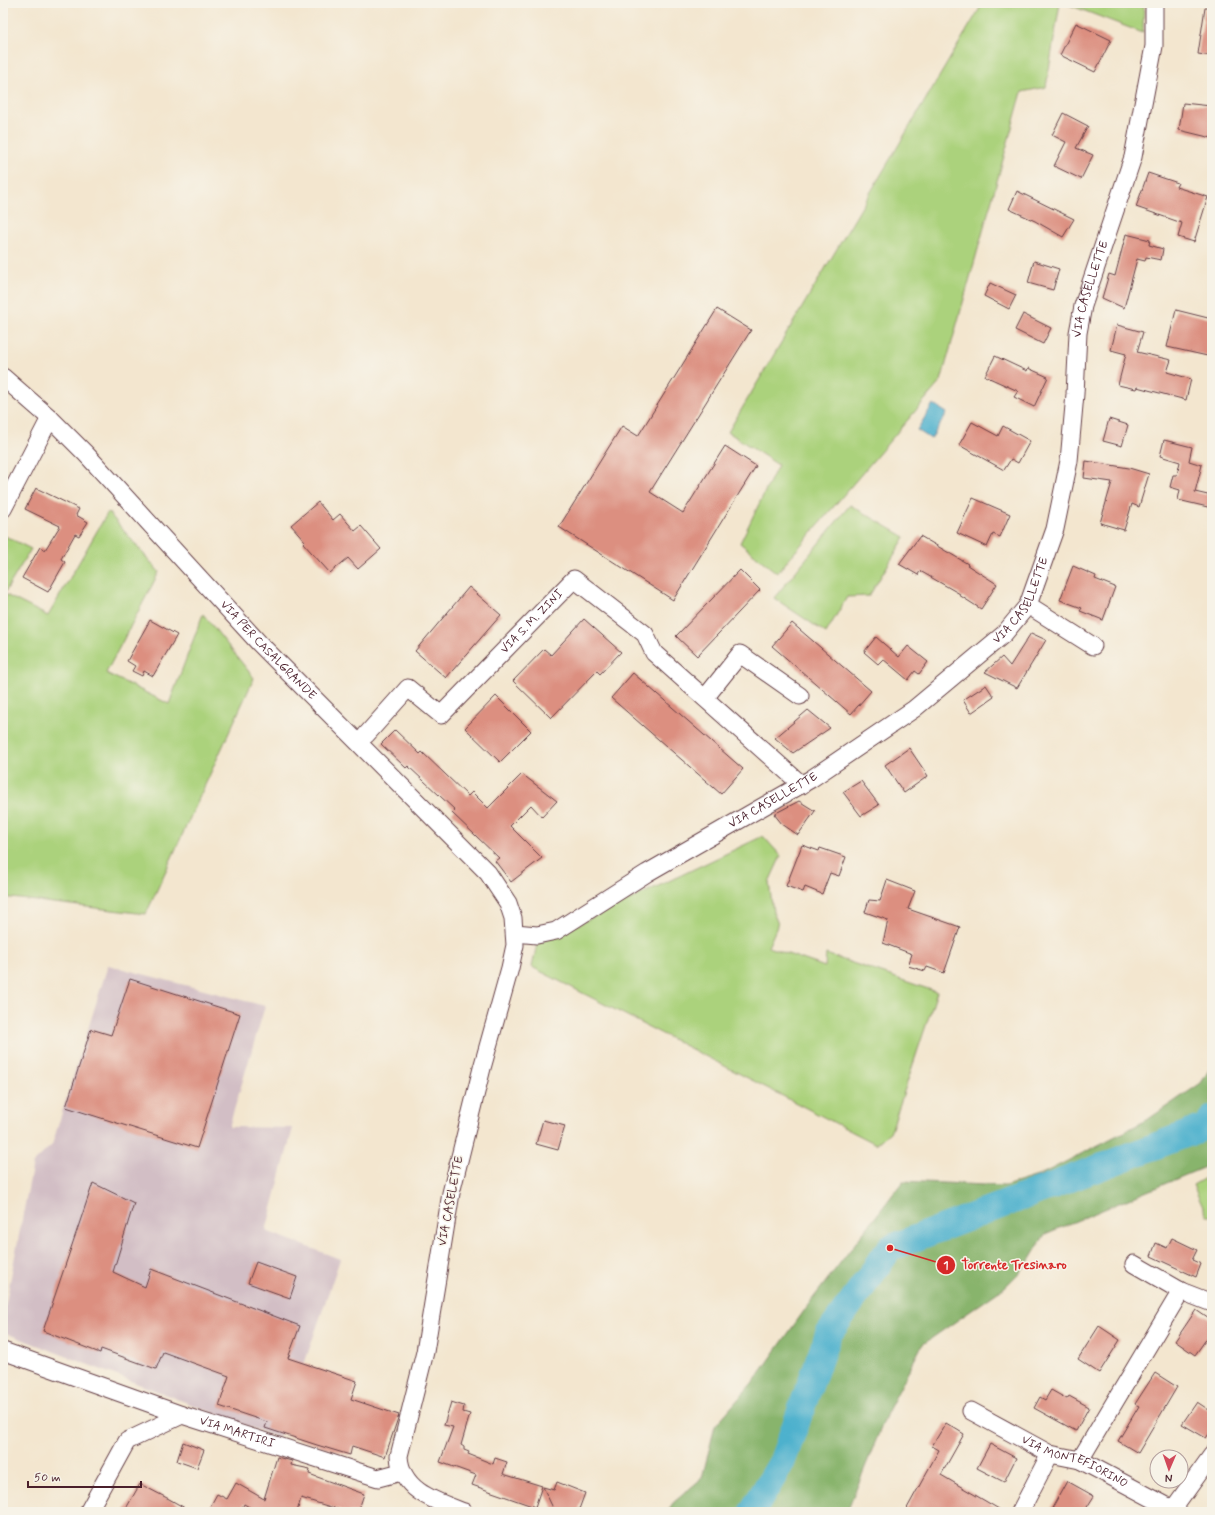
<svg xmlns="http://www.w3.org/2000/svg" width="1215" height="1515" font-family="Mynerve,sans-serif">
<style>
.industrial{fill:#d2bec5}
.green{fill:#abd27c;stroke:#7a7854}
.forest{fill:#88b46c;stroke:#696a4c}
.water{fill:#4eb1cd;stroke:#4c687c}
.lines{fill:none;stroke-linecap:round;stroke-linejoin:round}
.river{stroke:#4eb1cd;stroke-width:27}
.building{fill:#dc8f80}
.minor-casing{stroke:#633d44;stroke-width:19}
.minor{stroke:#fff;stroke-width:17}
.labels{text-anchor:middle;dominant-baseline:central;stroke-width:3;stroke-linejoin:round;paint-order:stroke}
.street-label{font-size:12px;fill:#4a1f2b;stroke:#f7f3e8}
.leader{fill:none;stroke:#d62828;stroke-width:1.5}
.callout-dot{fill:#d62828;stroke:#f7f3e8;stroke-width:1.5}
.mark-label{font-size:12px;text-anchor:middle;font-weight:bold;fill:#fff}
.callout-label{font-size:13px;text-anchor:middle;font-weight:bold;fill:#d62828;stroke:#f7f3e8;stroke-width:3;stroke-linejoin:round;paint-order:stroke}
</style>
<rect width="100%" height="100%" fill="#f7f3e8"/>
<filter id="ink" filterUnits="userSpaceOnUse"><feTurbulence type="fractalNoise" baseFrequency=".025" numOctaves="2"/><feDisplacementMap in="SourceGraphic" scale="8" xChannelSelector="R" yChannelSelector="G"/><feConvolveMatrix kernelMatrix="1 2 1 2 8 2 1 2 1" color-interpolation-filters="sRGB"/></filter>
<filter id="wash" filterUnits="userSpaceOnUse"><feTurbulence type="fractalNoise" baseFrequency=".012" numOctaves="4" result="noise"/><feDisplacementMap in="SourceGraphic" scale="16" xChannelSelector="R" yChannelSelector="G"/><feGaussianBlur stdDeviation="0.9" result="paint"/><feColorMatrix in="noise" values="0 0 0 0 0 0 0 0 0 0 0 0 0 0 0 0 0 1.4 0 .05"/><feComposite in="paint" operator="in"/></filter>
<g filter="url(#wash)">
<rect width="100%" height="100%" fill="#f3e6cf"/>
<path class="industrial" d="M108,965l157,41 -36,121 64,1 -27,103 74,28 -61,179 -276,-106v-14l30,-155 19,-18z"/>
<path class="green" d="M983,3h77l-14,84 -24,5 -81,289 -164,192 -37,-30 38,-78 -50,-33z
M1064,3h80l-1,30z
M850,505l55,32 -36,59 -22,1 -21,36 -52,-35z
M108,512l51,60 -53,101 63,31 34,-90 51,64 -108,236 -143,-17v-362l28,14 -27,45 44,22z
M763,836l18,20 -12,26 4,30 5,12 -10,23 57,20 1,-13 111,38 -46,139 -15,13 -344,-177 5,-23z
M1212,1174v42h-5l-14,-31z"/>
<path class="forest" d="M1212,1065v99l-167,70 -19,32 -21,21 -83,58 -35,68 -40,99h-180l6,-9 29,-25 13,-52 43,-50 53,-75 92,-120 102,5 33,-10 109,-56 54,-37z"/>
<path class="water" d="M933,404l14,9 -16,26 -14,-9z"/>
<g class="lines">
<path class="river" d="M752,1512l30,-50 46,-127 62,-87 315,-121 7,-8"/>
</g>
<g id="blocks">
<path class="building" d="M1205,8h7v48l-14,-2z
M1076,23l35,17 -16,32 -35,-17z
M1183,103l28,3 1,32 -33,-8z
M1063,113l25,13 -12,22 17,7 -12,24 -27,-13 12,-24 -14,-7z
M1148,173l30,10 -2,4 32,10 -14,45 -16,-5 4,-14 -46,-16z
M1017,191l57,28 -11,18 -28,-16 -26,-12z
M1126,234l24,6 -1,5 14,4 -2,11 -15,-3 -1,4 -8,-2 -13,49 -22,-10 7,-24 6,2z
M1034,261l25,8 -6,21 -25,-7z
M990,283l26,12 -7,14 -25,-13z
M717,309l34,21 -101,162 33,21 42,-67 31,20 -83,134 -114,-73 63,-101 16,10z
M1176,310l36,9v38l-45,-10z
M1023,314l28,14 -8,16 -28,-14z
M1117,325l26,7 -6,20 34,8 -4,12 24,7 -5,21 -49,-13 -1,2 -18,-4 8,-31 -15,-4z
M995,356l32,15 1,-3 20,9 -14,30 -20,-10 4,-6 -33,-15z
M1109,419l19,6 -6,21 -19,-5z
M972,422l26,14 5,-10 27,15 -12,22 -7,-4 -7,11 -45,-25z
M1164,440l28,7 -3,14 13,4 -7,27 17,4v12l-34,-8 2,-10 -10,-3 3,-12h4l3,-13 -20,-6z
M1086,461l43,7 20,6 -10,33 -7,-3 -8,26 -24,-7 12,-41 -28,-4z
M36,488l43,21 -3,6 12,7 -9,14 -4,-2 -14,25 4,3 -17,30 -26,-14 18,-31 5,3 15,-24 -35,-17z
M973,498l37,16 -10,23 -7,-3 -6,13 -30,-14z
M318,502l15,18 7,-6 15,17 6,-5 20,23 -23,20 -10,-11 -18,15 -27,-30 2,-2 -14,-16z
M920,536l48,28 -1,1 30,19 -16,25 -22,-14 1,-1 -40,-23 -2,4 -19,-11z
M1073,566l23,10 -1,3 20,8 -12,33 -23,-9 2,-3 -22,-8z
M740,570l20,20 -63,66 -21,-20z
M469,587l32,28 -55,63 -31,-27z
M584,619l37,33 -21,22 -3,-3 -46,47 -38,-37 31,-32 7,6z
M150,620l27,15 -24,41 -9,-5 -2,5 -10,-5 3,-5 -8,-5z
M792,623l79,68 -20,23 -79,-68z
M1031,633l15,7 -29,48 -32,-16 17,-15 8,9z
M876,637l23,20 9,-11 20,16 -9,12 -4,-3 -7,9 -25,-21 -5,5 -14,-12z
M633,673l110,96 -22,25 -110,-96z
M986,685l8,12 -23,16 -8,-13z
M496,696l35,35 -31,31 -35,-34z
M808,710l22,18 -37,25 -18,-15z
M395,730l25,24 2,-2 46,44 4,-4 16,16 34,-34 35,27 -15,16 -11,-12 -21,21 32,32 -31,24 -16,-21 4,-3 -47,-45 3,-3 -47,-44 -2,2 -25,-24z
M909,748l19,28 -24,17 -19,-28z
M861,781l18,24 -18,11 -18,-24z
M799,801l16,10 -17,24 -16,-11 -8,-10z
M802,845l17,6 1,-3 26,9 -7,19 -9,-3 -8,21 -17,-7 -2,5 -17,-6z
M887,880l28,11 -7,18 52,18 -16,46 -17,-6 -2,4 -17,-5 4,-12 -29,-11 5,-23 -23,-8 4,-12 11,1z
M130,979l110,35 -43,134 -131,-41 25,-78 20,6z
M543,1120l22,6 -7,24 -22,-6z
M93,1183l41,20 -21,69 32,15 6,-18 149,57 -12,32 69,23 -6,18 48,16 -14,42 -33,-11 -2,9 -33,-10 -52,-17 2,-6 -48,-16 10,-30 -66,-24 -7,17 -55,-20 -1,4 -57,-22z
M1172,1238l25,12 -5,10 9,4 -5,13 -45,-21 5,-13 11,5z
M256,1262l41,15 -7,21 -42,-15z
M1196,1310l16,11v10l-17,24 -20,-14z
M1099,1326l21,14 -21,33 -21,-14z
M1155,1373l22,14 -39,66 -20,-12 21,-35 -4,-2z
M1051,1390l16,9 2,-3 20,11 -13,24 -42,-23 6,-11 5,3z
M451,1402l13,4 -1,6 7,2 -9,31 3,2v3l5,2 -1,2 25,10 2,-6 12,4 -4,12 39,12 -7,21 -63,-22 4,-10 -36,-13 13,-35 -9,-2z
M1197,1402l15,10v18l-6,8 -24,-14z
M946,1423l18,11 -23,41 63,37h-99l34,-62 -7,-4z
M183,1442l21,8 -7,18 -20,-7z
M990,1444l26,14 -12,24 -27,-14z
M277,1457l15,4 -1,4 19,4 -1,5 55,20 -6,18h-11l-46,-14 -4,14h-39l-14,-8 -2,4 8,4h-43l10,-18 10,5 9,-16 28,16z
M1067,1481l27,15 -10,16h-34z
M557,1482l28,11 -7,19h-14l-11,-4 -10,-21 11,3z
M140,1484l29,15 23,13h-68z"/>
</g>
</g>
<g filter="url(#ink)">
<use href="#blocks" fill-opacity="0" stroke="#633d44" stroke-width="1"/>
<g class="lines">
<defs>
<g id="minor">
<path id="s1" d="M3,377l47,41 36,36 173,189 229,230 20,30 5,15 2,27 -5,23 -28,100 -31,125 -26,159 -26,104c2,35 36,45 65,56"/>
<path d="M3,509l47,-91"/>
<path d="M1028,605l65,41"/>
<path d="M705,698l35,-44 60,42"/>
<path id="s2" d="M366,735l42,-47 33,27 133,-136 71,55 9,19 148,132"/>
<path id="s3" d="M515,933l22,2 19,-4 91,-58 164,-94 103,-70 90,-75 24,-29 27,-76 14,-68 6,-67 3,-61 5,-27 50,-149 21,-111v-43"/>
<path d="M1134,1264l47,27 31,12"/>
<path id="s4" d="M3,1351l179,64 196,63 23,-6"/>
<path id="s5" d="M971,1411l79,43 30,6 98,52"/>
<path d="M1080,1460l101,-169"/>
<path d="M88,1512l39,-71 55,-26"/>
<path d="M1020,1512l30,-58"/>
<path d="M1171,1512l41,-57"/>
</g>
</defs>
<use href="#minor" class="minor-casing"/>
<use href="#minor" class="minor"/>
</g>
</g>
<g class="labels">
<g class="street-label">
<text stroke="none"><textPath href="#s3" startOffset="942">VIA CASELLETTE</textPath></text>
<text stroke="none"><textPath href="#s3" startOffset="618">VIA CASELLETTE</textPath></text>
<text stroke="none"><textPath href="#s2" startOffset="236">VIA S. M. ZINI</textPath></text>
<text stroke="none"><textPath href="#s1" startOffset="381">VIA PER CASALGRANDE</textPath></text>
<text stroke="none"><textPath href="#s3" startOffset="295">VIA CASELLETTE</textPath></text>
<text transform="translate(451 1201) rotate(-79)">VIA CASELETTE</text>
<text stroke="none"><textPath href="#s4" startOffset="248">VIA MARTIRI</textPath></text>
<text stroke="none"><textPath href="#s5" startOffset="116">VIA MONTEFIORINO</textPath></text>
</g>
</g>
<path class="leader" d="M890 1248L946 1265"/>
<g class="callout-dot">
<circle cx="890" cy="1248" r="4"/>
<circle cx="946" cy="1265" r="10"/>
</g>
<g class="mark-label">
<text x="946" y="1269">1</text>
</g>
<g class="callout-label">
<text x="1014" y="1269">Torrente Tresinaro</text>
</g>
<rect width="1215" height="1515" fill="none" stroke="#f7f3e8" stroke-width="16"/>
<g transform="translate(1169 1469) rotate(182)"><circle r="19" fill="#f7f3e8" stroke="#b29e9c"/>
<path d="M0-3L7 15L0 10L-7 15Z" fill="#d1495b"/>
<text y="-6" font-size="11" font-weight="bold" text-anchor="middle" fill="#4a1f2b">N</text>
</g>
<path d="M28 1481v6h113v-6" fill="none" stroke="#4a1f2b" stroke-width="2"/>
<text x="34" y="1481" font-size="12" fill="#4a1f2b" stroke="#f7f3e8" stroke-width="3" paint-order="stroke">50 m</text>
</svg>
